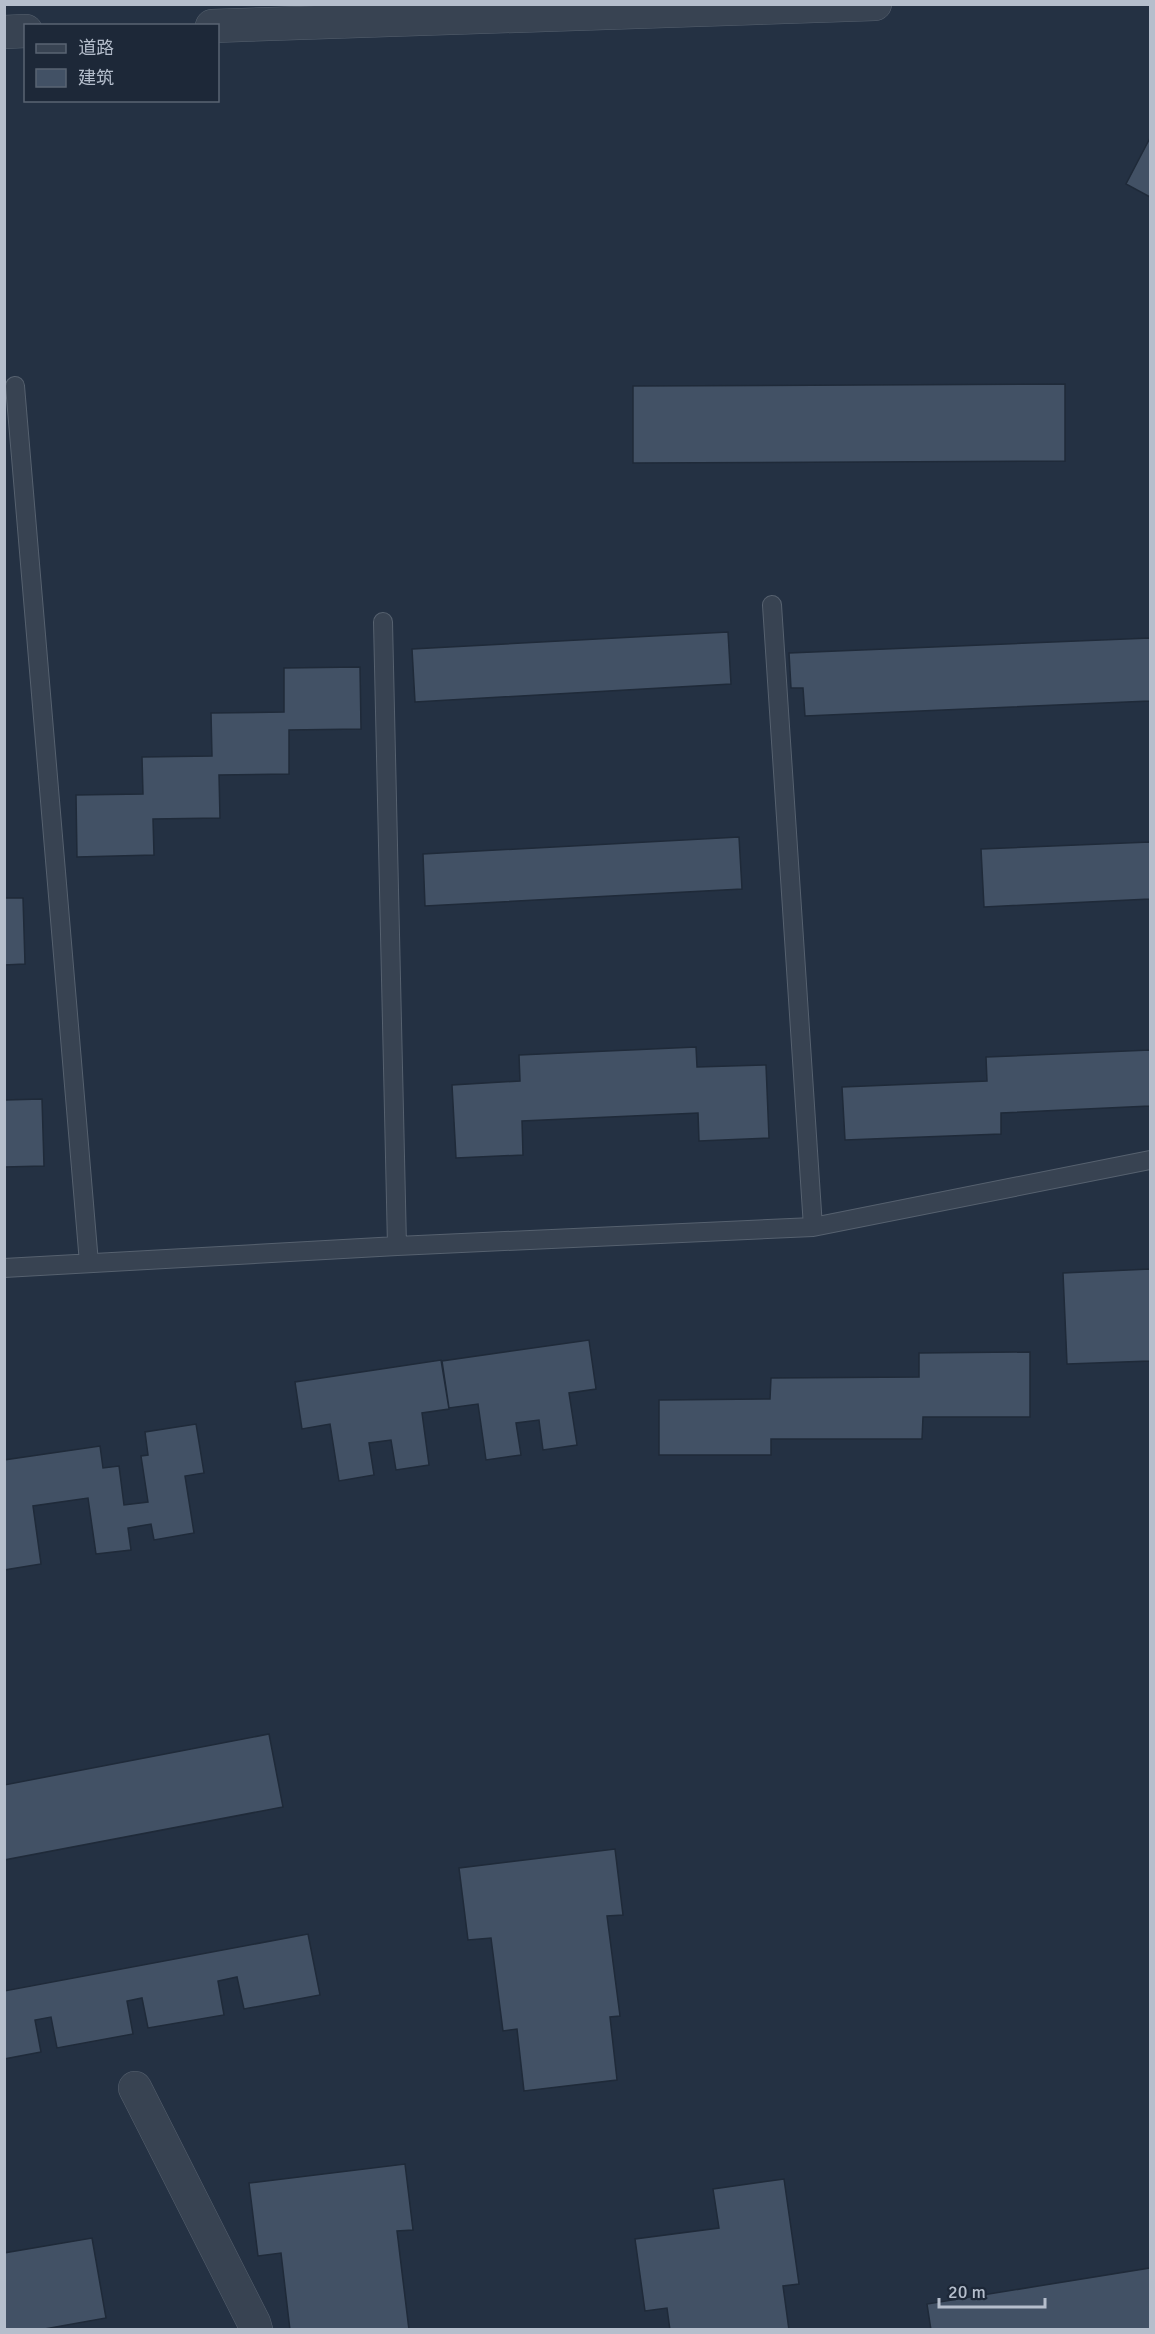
<svg xmlns="http://www.w3.org/2000/svg" width="1155" height="2334" font-family="Signika,'Noto Sans SC',sans-serif">
<style>
.building{fill:#425165;stroke:#1f2a39;stroke-width:1.5}
.lines{fill:none;stroke-linecap:round;stroke-linejoin:round}
.lane-casing{stroke:#56616f;stroke-width:20}
.street-casing{stroke:#56616f;stroke-width:34}
.lane{stroke:#384352;stroke-width:18}
.street{stroke:#384352;stroke-width:33}
</style>
<rect width="100%" height="100%" fill="#243143"/>
<path class="building" d="M1150,138v59l-24,-13z
M1065,384v77l-432,2v-77z
M728,632l3,52 -316,18 -3,-53z
M1150,638v63l-345,15 -2,-28h-12l-2,-35z
M360,667l1,62 -72,1v44l-70,1 1,43 -67,1 1,36 -77,2 -1,-62 67,-1 -1,-37 70,-1 -1,-43 73,-1v-44z
M739,837l3,52 -317,17 -2,-52z
M1150,842v57l-166,8 -3,-58z
M4,898h19l2,66 -21,1z
M696,1047l1,20 69,-2 3,73 -70,3 -1,-28 -176,8 1,34 -67,3 -4,-73 68,-4 -1,-26z
M1150,1050v56l-149,7v21l-156,6 -3,-53 145,-6 -1,-24z
M42,1099l2,67 -40,1v-67z
M1150,1269v92l-83,3 -4,-91z
M589,1340l7,49 -27,4 8,52 -34,5 -4,-30 -23,3 5,32 -35,5 -8,-56 -29,4 -7,-47z
M1030,1352v65h-107l-1,22h-151v16h-112v-55l111,-1 1,-21 148,-1v-24z
M441,1360l8,49 -27,4 7,52 -33,5 -5,-30 -22,3 5,32 -35,6 -9,-57 -28,5 -7,-47z
M196,1424l8,49 -19,3 9,57 -40,7 -3,-16 -23,4 3,22 -35,4 -8,-56 -55,8 8,58 -37,6v-110l96,-14 3,22 16,-2 5,39 24,-3 -7,-46 7,-1 -3,-23z
M269,1734l14,73 -279,53v-75z
M615,1849l8,66 -16,1 13,100 -10,1 7,63 -93,11 -7,-62 -14,2 -12,-93 -23,2 -9,-72z
M308,1934l12,61 -76,14 -7,-32 -19,4 6,34 -76,13 -6,-30 -15,3 6,33 -76,14 -6,-31 -16,3 6,32 -37,7v-68z
M405,2164l8,66 -16,1 12,99h-119l-9,-77 -23,3 -9,-73z
M784,2179l15,105 -16,2 6,44h-119l-3,-22 -22,3 -10,-72 84,-11 -6,-39z
M92,2238l14,80 -67,12h-35v-77z
M1150,2268v62h-219l-4,-26z"/>
<g class="lines">
<defs>
<path id="lane" d="M15,386l74,877
M772,605l41,622
M383,622l14,624
M4,1268l393,-22 416,-19 337,-67"/>
<path id="street" d="M212,26l663,-22
M4,32l22,-1
M135,2088l119,235 2,7"/>
</defs>
<use href="#lane" class="lane-casing"/>
<use href="#street" class="street-casing"/>
<use href="#lane" class="lane"/>
<use href="#street" class="street"/>
</g>
<rect width="1155" height="2334" fill="none" stroke="#b5becc" stroke-width="12"/>
<rect x="24" y="24" width="195" height="78" fill="#1d2838" stroke="#5a6473" stroke-width="1.5"/>
<rect x="36" y="44" width="30" height="9" fill="#384352" stroke="#5a6473" stroke-width="1.5"/>
<text x="78" y="54" font-size="18" fill="#b5becc">道路</text>
<rect x="36" y="69" width="30" height="18" fill="#425165" stroke="#5a6473" stroke-width="1.5"/>
<text x="78" y="84" font-size="18" fill="#b5becc">建筑</text>
<path d="M939 2298v9h106v-9" fill="none" stroke="#b5becc" stroke-width="3"/>
<text x="948" y="2298" font-size="18" fill="#b5becc" stroke="#1d2838" stroke-width="4.5" paint-order="stroke">20 m</text>
</svg>
